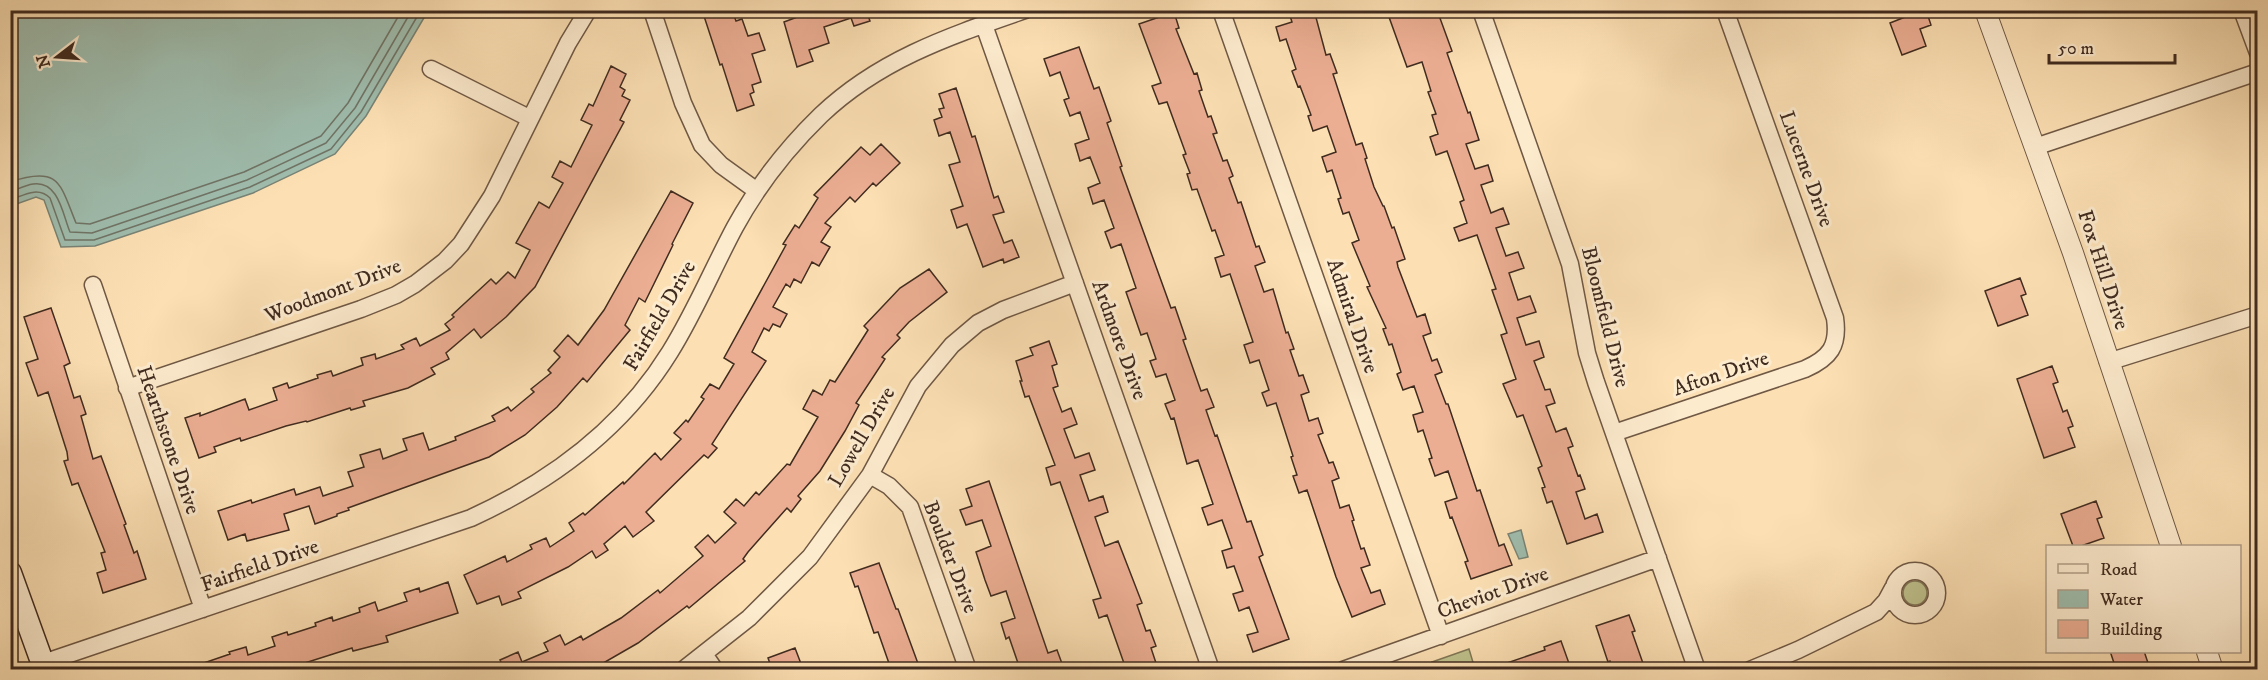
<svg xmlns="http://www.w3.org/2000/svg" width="2268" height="680" font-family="'IM FELL DW Pica',serif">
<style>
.green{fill:#bfc28d;stroke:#807656;stroke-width:1.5}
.water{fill:#9fbdae;stroke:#798375;stroke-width:1.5}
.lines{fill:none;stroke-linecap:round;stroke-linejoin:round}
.shore{stroke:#707466;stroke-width:1.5}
.building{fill:#ecae93;stroke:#402b1f;stroke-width:1.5}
.minor-casing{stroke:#6f5844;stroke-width:19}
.tertiary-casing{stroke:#6f5844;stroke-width:22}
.secondary-casing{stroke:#402b1f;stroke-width:25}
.minor{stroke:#fdebce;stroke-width:16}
.tertiary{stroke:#fdebce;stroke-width:20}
.secondary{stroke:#fdebce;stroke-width:22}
.labels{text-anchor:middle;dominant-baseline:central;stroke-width:6;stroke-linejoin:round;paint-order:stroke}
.street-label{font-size:21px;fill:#402b1f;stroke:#fdebce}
</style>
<rect width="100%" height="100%" fill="#fce0b4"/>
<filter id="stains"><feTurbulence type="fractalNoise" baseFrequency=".00333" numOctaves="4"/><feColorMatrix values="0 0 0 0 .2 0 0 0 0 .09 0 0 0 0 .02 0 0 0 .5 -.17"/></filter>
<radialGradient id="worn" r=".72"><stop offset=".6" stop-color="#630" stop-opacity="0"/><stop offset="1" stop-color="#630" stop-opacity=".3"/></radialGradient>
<path class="green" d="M1903 593a12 12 0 1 1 24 0a12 12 0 1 1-24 0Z
M1469,649l6,20h-40l-3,-7z"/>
<path class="water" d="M14,10h414v1l-62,105 -31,38 -82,39 -158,53 -34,1 -17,-47 -8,-3 -25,9 -1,-194z
M1521,530l7,27 -9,2 -11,-25z"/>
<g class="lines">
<path class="shore" d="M10,182c50,-17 50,2 66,41l14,1 154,-52 77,-36 27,-33 54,-93
M10,192c8,-3 16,-7 23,-8 26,-4 30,32 37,48l22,1 155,-53 79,-37 29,-35 57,-98
M10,200c14,-5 28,-14 40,-2l15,42h29l156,-53 81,-38 30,-37 60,-102"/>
</g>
<path class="building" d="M702,10h30l4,11 6,-2 6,17 11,-3 6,17 -13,4 9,28 -9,3 2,7 -4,2 4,11 -17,6 -15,-47 -2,1z
M816,10h50l4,11 -16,5 -3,-8 -27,9 5,16 -20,7 4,11 -16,6 -13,-45z
M1288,10h26l12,45 4,-1 7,19 -4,1 23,71 6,-2 5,15 -2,1 9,28 9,19h1l8,22 2,-1 11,32 -8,3 1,5 19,50 8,-3 6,19 -8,3 9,25 5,-2 5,13 -7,3 11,29h2l29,87 3,-1 19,56 5,-2 8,21 -41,14 -6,-17 3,-1 -16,-44 -2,1 -5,-16 12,-4 -9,-27 -13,5 -6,-17 3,-1 -9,-28 -5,2 -5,-17 10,-3 -9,-26 -11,4 -6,-16 4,-2 -9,-28 -3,1 -6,-16 3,-1 -19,-41 3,-1 -18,-43 7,-3 -10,-28 -6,2 -5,-15 3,-1 -9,-28 -5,2 -5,-15 14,-5 -9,-26 -14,5 -5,-15 3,-1 -11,-29 -2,1 -6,-16 4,-2 -10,-30 -6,2 -4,-14 16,-5z
M1389,10h48l15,41 -5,2 21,60 2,-1 9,28 -13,4 9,25 13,-4 5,16 -12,4 10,28 12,-5 6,16 -13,4 10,28 12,-4 6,16 -15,5 9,27 12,-4 6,16 -19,6 9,27 13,-4 5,16 -10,4 11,29 5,-1 5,14 -9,3 10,26 10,-4 7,18 -5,2 10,28 2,-1 5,14 -9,3 9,27 12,-5 6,18 -36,12 -15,-43 -5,2 -5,-15 3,-1 -7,-19 4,-2 -19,-51 -6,2 -14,-33 13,-5 -15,-44 6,-2 -15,-43 4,-1 -19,-54 -18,6 -5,-13 13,-5 -7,-21 4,-2 -17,-49 -11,4 -6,-18 8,-3 -6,-19 4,-1 -8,-22 3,-1 -9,-29 -15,5 -18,-50 2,-1z
M1923,10h3l5,15 -11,4 6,17 -24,9 -12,-32z
M1174,12l5,16 -3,1 18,45 3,-1 5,17 -3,1 9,26 3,-1 6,17 -4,1 10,27 4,-1 6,16 -4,2 9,25 3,-1 15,45 3,-1 6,16 -10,4 9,26 9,-3 13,44 2,-1 6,17 -4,1 9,26 4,-1 6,17 -8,3 8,26 9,-3 5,15 -5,2 11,28 4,-1 6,16 -7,3 8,27 9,-3 5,15 -2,1 9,28 3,-1 6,17 -9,3 10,25 9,-3 5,14 -33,13 -16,-40 -29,-87 -8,3 -6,-17 4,-1 -6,-18 2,-1 -17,-53 -9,3 -5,-13 7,-3 -10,-30 -9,3 -6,-18 9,-3 -23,-68 -9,3 -6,-19 9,-3 -9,-25 -3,1 -15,-42 -5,1 -5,-16 3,-1 -7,-18 3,-1 -19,-52 -8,2 -7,-18 9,-3 -22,-59z
M1079,47l15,42 5,-2 12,34 -4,2 15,43 -2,1 51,141 4,-1 11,32 -3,1 18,51 6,-2 7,18 -8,3 9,26 2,-1 30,87 4,-1 12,34 -4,2 30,82 -36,13 -6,-17 11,-3 -9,-25 -10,4 -6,-17 10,-3 -9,-25 -7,2 -5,-17 10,-3 -10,-28 -14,5 -6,-17 11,-4 -15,-44 -11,4 -13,-46 -3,1 -6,-15 10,-4 -9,-26 -10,3 -6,-16 6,-2 -9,-26 -6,2 -15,-43 10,-4 -15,-44 -10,4 -6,-16 9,-4 -10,-28 -11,4 -5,-16 12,-5 -10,-26 -10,4 -5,-17 14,-5 -9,-27 -10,4 -6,-16 5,-2 -9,-26 -10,4 -6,-17z
M611,66l15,8 -6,13 5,3 -3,6 8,4 -10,20 4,2 -89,165 -29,30 -25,21 -7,-9 -28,24 3,6 -18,9 4,6 -27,14 -45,13 2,5 -14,4 -1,-2 -43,14 -1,-1 -20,5 -45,15 -1,-3 -26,9 2,5 -17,6 -14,-40 15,-5v3l45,-17 4,11 28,-10 -4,-12 14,-5 2,5 29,-10 -1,-3 14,-4 2,5 30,-11 -2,-7 14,-4 1,5 28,-10 -3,-4 15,-7 4,8 30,-16 -5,-6 9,-7 -2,-2 39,-36 5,5 12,-12 7,6 15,-28 -14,-7 23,-41 10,6 14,-25 -11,-6 8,-16 11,6 21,-42 -11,-5 8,-16 4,2z
M956,88l16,49 3,-1 19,62 4,-2 6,16 -11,3 11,28 8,-3 7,17 -15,6 -1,-4 -20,8 -16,-43 -10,4 -6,-18 12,-4 -14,-41 11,-3 -10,-30 -11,4 -5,-16 8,-3 -3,-8 5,-1 -5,-14z
M881,144l19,19 -24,23 -3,-3 -18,19 -5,-5 -25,26 6,4 -10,15 9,5 -11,19 -7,-4 -11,21 -7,-4 -4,8 -4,-3 -13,23 14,7 -7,13 -7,-3 -4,7 -5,-3 -12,24 14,9 -54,83 5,4 -9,10 -4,-3 -58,57 8,9 -21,16 -8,-11 -21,18 4,6 -12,8 -4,-7 -24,16 -50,25 3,6 -19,7 -3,-9 -22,8 -13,-29 41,-19 2,6 25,-13 -2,-4 16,-7 4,9 24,-16 -5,-8 14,-10 2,2 38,-33 1,2 31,-31 6,7 20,-21 -7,-6 12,-13 2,2 16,-23 -3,-2 9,-13 9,5 15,-25 -10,-6 62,-113 -3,-1 12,-19 4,3 19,-30 -4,-3 47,-48 9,8z
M671,191l22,12 -21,41 1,1 -28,57 -6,-4 -14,27 5,5 -43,52 -4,-4 -26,29 -32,28 -36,22 -141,51 1,2 -12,4v2l-22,8 -6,-18 -25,8 5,16 -42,11 -2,-7 -17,6 -10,-29 33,-11 1,3 42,-14 2,6 24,-8 3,9 30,-10 -5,-14 16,-5 -4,-12 20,-6 3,10 24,-9 -4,-11 20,-6 6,17 27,-10 -1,-3 40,-16 -3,-5 16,-9 3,4 23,-19 -3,-3 20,-16 -3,-3 12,-13 -6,-6 14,-16 10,10 26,-35z
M929,269l18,23 -38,30 -12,13 3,3 -18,19 3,2 -29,44 3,2 -14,26 -25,40 -22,25 3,3 -10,13 -4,-4 -39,44 -5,7 2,2 -56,47 -2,-2 -49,37 -45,26h-89l-4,-9 18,-8 4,10 26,-11 -4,-8 16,-8 5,10 16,-9 2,4 38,-22 37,-28 2,3 43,-37 -8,-9 13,-12 7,8 21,-20 -12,-11 12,-13 8,7 12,-14 3,3 28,-31 3,1 28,-48 -15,-8 10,-19 9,5 8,-15 5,2 33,-52 -4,-4 36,-38z
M2020,278l6,16 -5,2 7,19 -30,11 -13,-35z
M51,308l19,55 -6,3 10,32 6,-2 6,18 -5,2 12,43 8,-3 25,68 -2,1 10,28 3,-2 9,28 -43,14 -6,-20 9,-3 -5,-17 4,-1 -27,-69 -6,2 -8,-24 4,-1 -1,-8 -19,-60 -10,4 -12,-33 12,-4 -14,-42z
M1049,341l8,23 -5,2 6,20 -5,2 9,24 9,-4 6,16 -13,5 11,29 14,-5 6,17 -15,5 9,26 14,-5 5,16 -13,5 10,29 13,-5 24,62 -5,2 9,26 4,-1 6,16 -5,2 7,21h-32l-19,-54 -8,3 -6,-18 8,-2 -41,-116 -9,3 -5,-17 9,-3 -26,-69 -4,1 -5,-16h2l-6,-20 17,-6 -3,-7z
M2052,366l6,16 -5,2 10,28 4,-2 6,16 -5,2 7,19 -31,11 -27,-79z
M989,481l59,172 9,-3 7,19h-44l-11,-32 -3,2 -5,-16 14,-5 -9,-27 -15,5 -6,-16 -9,-28 15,-6 -9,-26 -16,5 -6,-15 12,-4 -6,-17z
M2096,501l6,16 -5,2 7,19 -23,8h-8l-12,-32z
M879,563l17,46h2l22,60h-29l-13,-37 -4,1 -16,-47 -3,1 -5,-14z
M448,582l10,31 -72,23 2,6 -35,9 -1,-3 -66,21h-94v-2l38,-13 -1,-2 17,-5 2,8 27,-9 -3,-9 15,-5 1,3 28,-9 -1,-3 17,-6 1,4 27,-9 -1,-4 16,-6 3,9 29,-10 -3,-8 15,-5 1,4z
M1629,615l6,16 -3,1 13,37h-32l-3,-8 -2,1 -12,-36z
M1561,641l10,28h-76v-2l50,-17 -1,-3z
M795,648l8,21h-31l-4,-11z
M2110,651h34l6,18h-34z"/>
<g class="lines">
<defs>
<path id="minor" d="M652,10l31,93 19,42 19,20 36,26
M1221,10l220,626
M1481,10l89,254 17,89 9,29 101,288
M2242,10l16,43
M984,25l227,645
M431,69l98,49
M2035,147l223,-75
M93,285l110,324
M2108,362l150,-47
M127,388l234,-79 35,-14 19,-11 30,-23 16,-17 31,-48 76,-153 20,-33
M1614,433l191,-64c25,-11 34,-23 30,-51l-110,-308
M870,475l19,11 21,21 58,163
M1893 593a22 22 0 1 1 44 0a22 22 0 1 1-44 0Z
M704,654l11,16
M43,663l428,-145c81,-37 152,-90 199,-166 25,-40 43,-84 65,-125 23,-42 52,-79 86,-112 59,-56 129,-79 204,-105
M683,670l66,-52 61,-61 60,-82 48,-89 34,-41 26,-22 25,-13 72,-27
M1343,670l315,-112
M1750,670l48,-20 78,-38 10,-11 7,-13"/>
<path id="tertiary" d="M1985,10l88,243 98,293
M2207,652l6,18"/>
<path id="secondary" d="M10,573l35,97"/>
</defs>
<use href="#minor" class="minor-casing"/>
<use href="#tertiary" class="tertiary-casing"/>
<use href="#secondary" class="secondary-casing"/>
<use href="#minor" class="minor"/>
<use href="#tertiary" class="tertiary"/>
<use href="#secondary" class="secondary"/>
</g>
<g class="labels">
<g class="street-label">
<text transform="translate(1806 169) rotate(70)">Lucerne Drive</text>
<text transform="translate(2103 270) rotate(72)">Fox Hill Drive</text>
<text transform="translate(333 291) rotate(-21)">Woodmont Drive</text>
<text transform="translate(660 316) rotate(-60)">Fairfield Drive</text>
<text transform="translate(1352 316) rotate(71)">Admiral Drive</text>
<text transform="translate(1605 317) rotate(76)">Bloomfield Drive</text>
<text transform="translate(1119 340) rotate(70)">Ardmore Drive</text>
<text transform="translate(1721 374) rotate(-19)">Afton Drive</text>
<text transform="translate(862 437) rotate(-60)">Lowell Drive</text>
<text transform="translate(168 440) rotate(71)">Hearthstone Drive</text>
<text transform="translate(950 557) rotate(69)">Boulder Drive</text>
<text transform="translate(260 566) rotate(-19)">Fairfield Drive</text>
<text transform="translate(1493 593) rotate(-20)">Cheviot Drive</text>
</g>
</g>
<rect width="2268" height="680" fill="none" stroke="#fce0b4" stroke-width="36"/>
<rect x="12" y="12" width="2244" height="656" fill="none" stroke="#402b1f" stroke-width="3"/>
<rect x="18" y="18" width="2232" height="644" fill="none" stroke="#402b1f" stroke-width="1.5"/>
<rect x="2046" y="545" width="195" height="108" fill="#fdebce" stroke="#b19e88" stroke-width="1.5"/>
<rect x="2058" y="564" width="30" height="9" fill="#fdebce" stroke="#b19e88" stroke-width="1.5"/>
<text x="2100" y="575" font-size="18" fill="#402b1f">Road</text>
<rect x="2058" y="590" width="30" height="18" fill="#9fbdae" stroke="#b19e88" stroke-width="1.5"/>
<text x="2100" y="605" font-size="18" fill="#402b1f">Water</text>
<rect x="2058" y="620" width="30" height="18" fill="#ecae93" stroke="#b19e88" stroke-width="1.5"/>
<text x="2100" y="635" font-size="18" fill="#402b1f">Building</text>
<g transform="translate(57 57) rotate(253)" stroke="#fdebce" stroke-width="4.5" paint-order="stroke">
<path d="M0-4.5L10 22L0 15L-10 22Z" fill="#402b1f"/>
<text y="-9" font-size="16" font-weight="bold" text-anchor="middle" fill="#402b1f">N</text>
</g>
<path d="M2049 54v9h126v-9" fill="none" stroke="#402b1f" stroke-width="3"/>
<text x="2058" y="54" font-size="18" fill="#402b1f" stroke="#fdebce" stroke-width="4.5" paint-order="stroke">50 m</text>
<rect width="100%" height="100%" filter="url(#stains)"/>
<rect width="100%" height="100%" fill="url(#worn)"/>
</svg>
